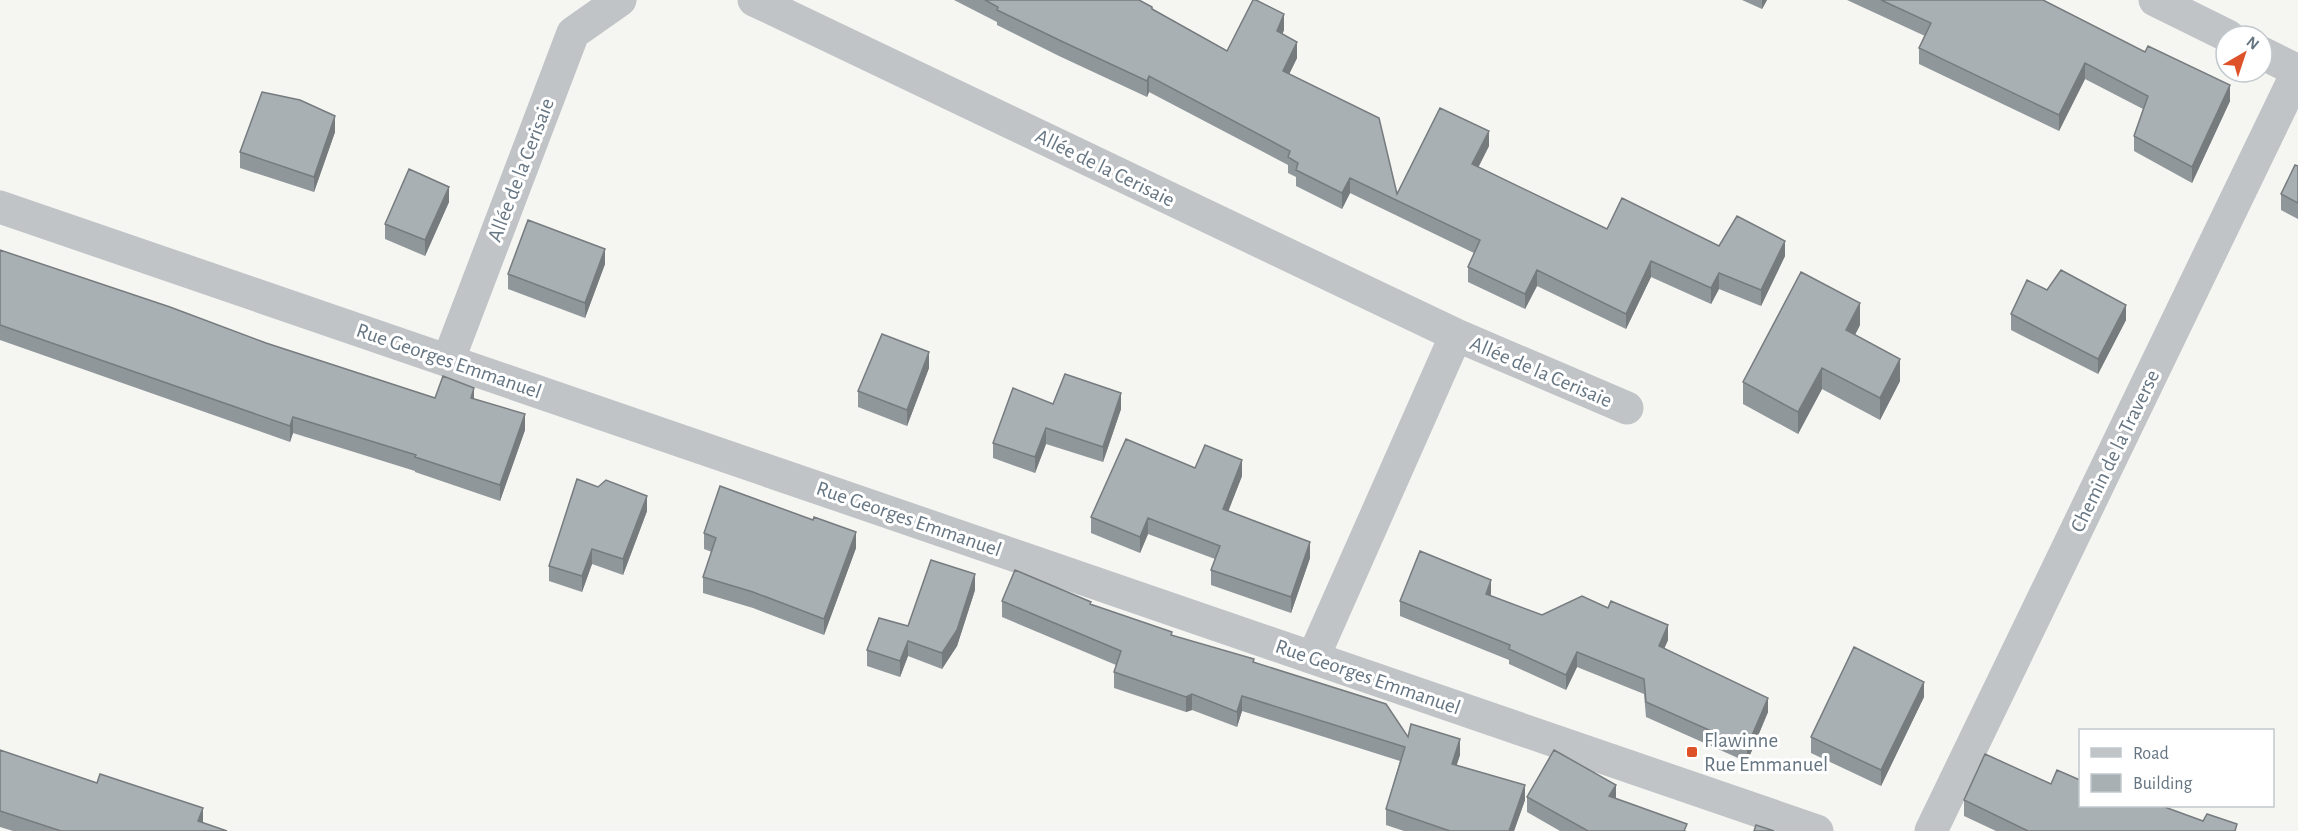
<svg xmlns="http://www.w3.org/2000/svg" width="2298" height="831" font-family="'Alegreya Sans',sans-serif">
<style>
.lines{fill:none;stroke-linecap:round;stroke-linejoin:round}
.minor{stroke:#c0c4c7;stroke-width:33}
.wall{fill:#90979b}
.shaded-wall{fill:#767b7e}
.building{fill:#a8b0b4;stroke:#767b7e;stroke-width:1.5}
.poi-dot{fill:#de5229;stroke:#fff;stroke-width:2}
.labels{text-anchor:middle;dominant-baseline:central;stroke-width:6;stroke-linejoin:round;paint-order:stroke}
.street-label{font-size:21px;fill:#657582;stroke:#fff}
.poi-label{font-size:21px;fill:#657582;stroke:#fff;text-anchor:start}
</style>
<rect width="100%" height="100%" fill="#f5f5f2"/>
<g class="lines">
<path class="minor" d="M754,0l702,335 171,73
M2155,0l73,36
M0,207l1817,624
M448,361l125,-328 47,-33
M1313,658l143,-323
M1931,831l367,-760 -36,-18"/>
</g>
<path class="wall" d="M954,0h185l13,9 75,42 57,-21 -2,4 15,24 -8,16 108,120 92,-48 -11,21 129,62 178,27 -24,50 -42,-17 -8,15 -60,-27 -25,52 -89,-43 -12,23 -57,-27v-15l6,-14 -124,-60 -8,16 -46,-23v-9l-8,-4v-8l-139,-73 -2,5 -88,-41 -62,-31v-3z
M1742,0h25l-5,9z
M1847,0h196l187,101 -38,82 -58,-32v-15l9,-27 -58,-30 -26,52 -140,-67v-16l6,-12z
M335,132l-21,60 -74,-24v-16z
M2298,166v53l-17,-9v-16z
M449,202l-24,54 -40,-17v-15z
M0,250l266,93 169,55 39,1 51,31 -25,71 -85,-29v-1l-122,-38 -3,9 -290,-102z
M605,264l-20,54 -77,-29v-15z
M2011,314l115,6 -28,54 -87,-44z
M1860,325l-5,10 45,46 -20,39 -58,-31 -24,45 -55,-30v-22z
M929,368l-22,58 -49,-19v-16z
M1053,404l68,5 -18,53 -57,-18 -11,29 -42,-15v-15z
M1195,468l47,8 -14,35 82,47 -19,55 -80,-28v-15l4,-11 -67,-25 -8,19 -49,-20v-16z
M647,511l-24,64 -31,-11 -10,28 -33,-11v-15z
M813,520l43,28 -32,87 -71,-27 -50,-15v-16l9,-25 -8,-3v-16z
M975,590l-18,56 -15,23 -34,-13 -8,21 -33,-11v-16l41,-24z
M1491,594v2l51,19 126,25 -4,8 104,64 -21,50 -101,-45 -2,-23 -67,-27 -11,23 -57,-26v-4l-109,-44v-15z
M1002,601l89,4 81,30 82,27 154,75 52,18 -4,10 69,35 -11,31h-110l-18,-6v-16l14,-48 -158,-50 -5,16 -45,-17 -6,2 -72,-24v-16l2,-7 -114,-48z
M1924,697l-43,89 -70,-33v-16z
M0,745v5l227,81h-214l-13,-4z
M1527,797l89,1 71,33h-127l-33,-19z
M1964,800l116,6 123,15 34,10h-241l-32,-15z"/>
<path class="shaded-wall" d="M1762,0h5l-5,9z
M1284,14v16l-7,17v-16z
M1297,42v16l-14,29v-16z
M2085,63v16l-26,52v-16z
M1149,76v16l-2,5v-16z
M2230,85v16l-38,82v-16z
M335,116v16l-21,60v-15z
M1489,131v15l-17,34v-16z
M1350,178v15l-8,16v-16z
M449,187v15l-24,54v-16z
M1785,241v15l-24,50v-16z
M605,249v15l-20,54v-15z
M1651,261v16l-25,52v-15z
M1537,270v16l-12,23v-15z
M1719,273v16l-8,15v-16z
M1860,303v22l-14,27v-22z
M2126,305v15l-28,54v-15z
M929,352v16l-22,58v-16z
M1900,359v22l-20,39v-22z
M1822,368v21l-24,45v-22z
M474,388v16l-3,-6z
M1121,393v16l-18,53v-15z
M525,414v16l-25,71v-16z
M293,417v16l-3,9v-16z
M1046,428v16l-11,29v-16z
M1242,460v16l-19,49v-16z
M647,496v15l-24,64v-16z
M1148,518v16l-8,19v-16z
M856,532v16l-32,87v-16z
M1310,542v16l-19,55v-16z
M592,549v15l-10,28v-16z
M975,574v16l-18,56 -15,23v-16z
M1491,580v14l-5,15v-15z
M1668,625v15l-9,21v-15z
M908,641v15l-8,21v-16z
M1577,652v15l-11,23v-15z
M1924,682v15l-43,89v-16z
M1192,694v16l-6,2v-15z
M1242,696v15l-5,16v-15z
M1768,698v14l-21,50v-15z
M1460,739v16l-8,25v-16z
M1525,785v15l-11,31h-5z
M1616,785v16l-7,-5z
M203,808v16l-5,-3z"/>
<path class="building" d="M985,0h154l13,7v2l75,42 26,-51h3l28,14 -7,17 20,11 -14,29 96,47 18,76 43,-86 49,23 -17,33 135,65 15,-31 97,48 18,-30 48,25 -24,49 -42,-17 -8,15 -60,-27 -25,53 -89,-44 -12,24 -57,-27 12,-27 -130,-62 -8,15 -46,-23 2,-7 -10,-6 2,-6 -141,-75 -2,5 -88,-41 -62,-30 1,-3z
M1881,0h162l102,52 3,-6 82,39 -38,82 -58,-31 14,-40 -63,-33 -26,52 -140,-67 12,-25z
M262,92l38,8 35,16 -21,61 -74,-25z
M2295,165l3,1v37l-17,-9z
M409,169l40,18 -24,53 -40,-16z
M528,220l77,29 -20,54 -77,-29z
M0,250l170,57 96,36 169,55 8,-22 31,12 -3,10 54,16 -25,71 -85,-28 1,-2 -123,-38 -3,9 -290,-101z
M2061,270l65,35 -28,54 -87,-45 16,-34 20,10z
M1801,272l59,31 -14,27 54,29 -20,39 -58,-30 -24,44 -55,-30z
M882,334l47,18 -22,58 -49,-19z
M1065,374l56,19 -18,54 -57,-19 -11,29 -42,-14 20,-55 40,16z
M1126,439l69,29 10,-23 37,15 -19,49 87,33 -19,55 -80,-27 9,-24 -72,-28 -8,19 -49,-20z
M577,479l21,8 8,-7 41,16 -24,63 -31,-10 -10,27 -33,-10z
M720,486l93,34 1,-3 42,15 -32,87 -71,-27 -50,-15 13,-39 -12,-5z
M1420,551l71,29 -5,14 56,21 40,-19 26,12 3,-7 57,24 -9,21 109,52 -21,49 -101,-45 -2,-23 -67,-27 -11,23 -57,-26 1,-4 -110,-44z
M931,560l44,14 -18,56 -15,23 -34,-12 -8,20 -33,-11 12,-32 29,8z
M1015,570l76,32 -1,2 82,28 -1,3 83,24 -1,3 133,42 22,33 3,-13 49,15 -8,25 73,21 -16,46h-59l-64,-22 19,-62 -163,-51 -5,16 -45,-18 -6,3 -72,-25 7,-21 -119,-50z
M1854,647l70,35 -43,88 -70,-33z
M0,750l97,33 3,-9 103,34 -5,13 29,10h-166l-61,-20z
M1554,750l62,35 -7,11 78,28 -3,7h-96l-61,-34z
M1985,754l66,30 6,-14 23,10v26h82l41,15 4,-7 30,10 -2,7h-207l-64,-31z
M1756,825l18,6h-20z"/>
<rect class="poi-dot" x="1686" y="746" width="12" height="12" rx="3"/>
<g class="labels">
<g class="street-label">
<text transform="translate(1105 168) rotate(26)">Allée de la Cerisaie</text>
<text transform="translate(521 170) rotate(-69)">Allée de la Cerisaie</text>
<text transform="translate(449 361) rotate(19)">Rue Georges Emmanuel</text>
<text transform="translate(1541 372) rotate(23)">Allée de la Cerisaie</text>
<text transform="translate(2115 451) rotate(-64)">Chemin de la Traverse</text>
<text transform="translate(909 519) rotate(19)">Rue Georges Emmanuel</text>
<text transform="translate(1368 677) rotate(19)">Rue Georges Emmanuel</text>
</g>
<g class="poi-label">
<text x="1704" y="740">Flawinne<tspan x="1704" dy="24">Rue Emmanuel</tspan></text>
</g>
</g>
<rect x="2079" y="729" width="195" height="78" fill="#ffffff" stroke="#c1c8cd" stroke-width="1.5"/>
<rect x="2091" y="748" width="30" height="9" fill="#c0c4c7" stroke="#c1c8cd" stroke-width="1.5"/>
<text x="2133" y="759" font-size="18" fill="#657582">Road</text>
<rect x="2091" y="774" width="30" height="18" fill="#a8b0b4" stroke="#c1c8cd" stroke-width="1.5"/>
<text x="2133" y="789" font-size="18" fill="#657582">Building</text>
<g transform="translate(2244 54) rotate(39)"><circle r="28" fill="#ffffff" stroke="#c1c8cd" stroke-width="1.5"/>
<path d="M0-4.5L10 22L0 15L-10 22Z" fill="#de5229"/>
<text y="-9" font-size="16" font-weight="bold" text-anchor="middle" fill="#657582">N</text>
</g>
</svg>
